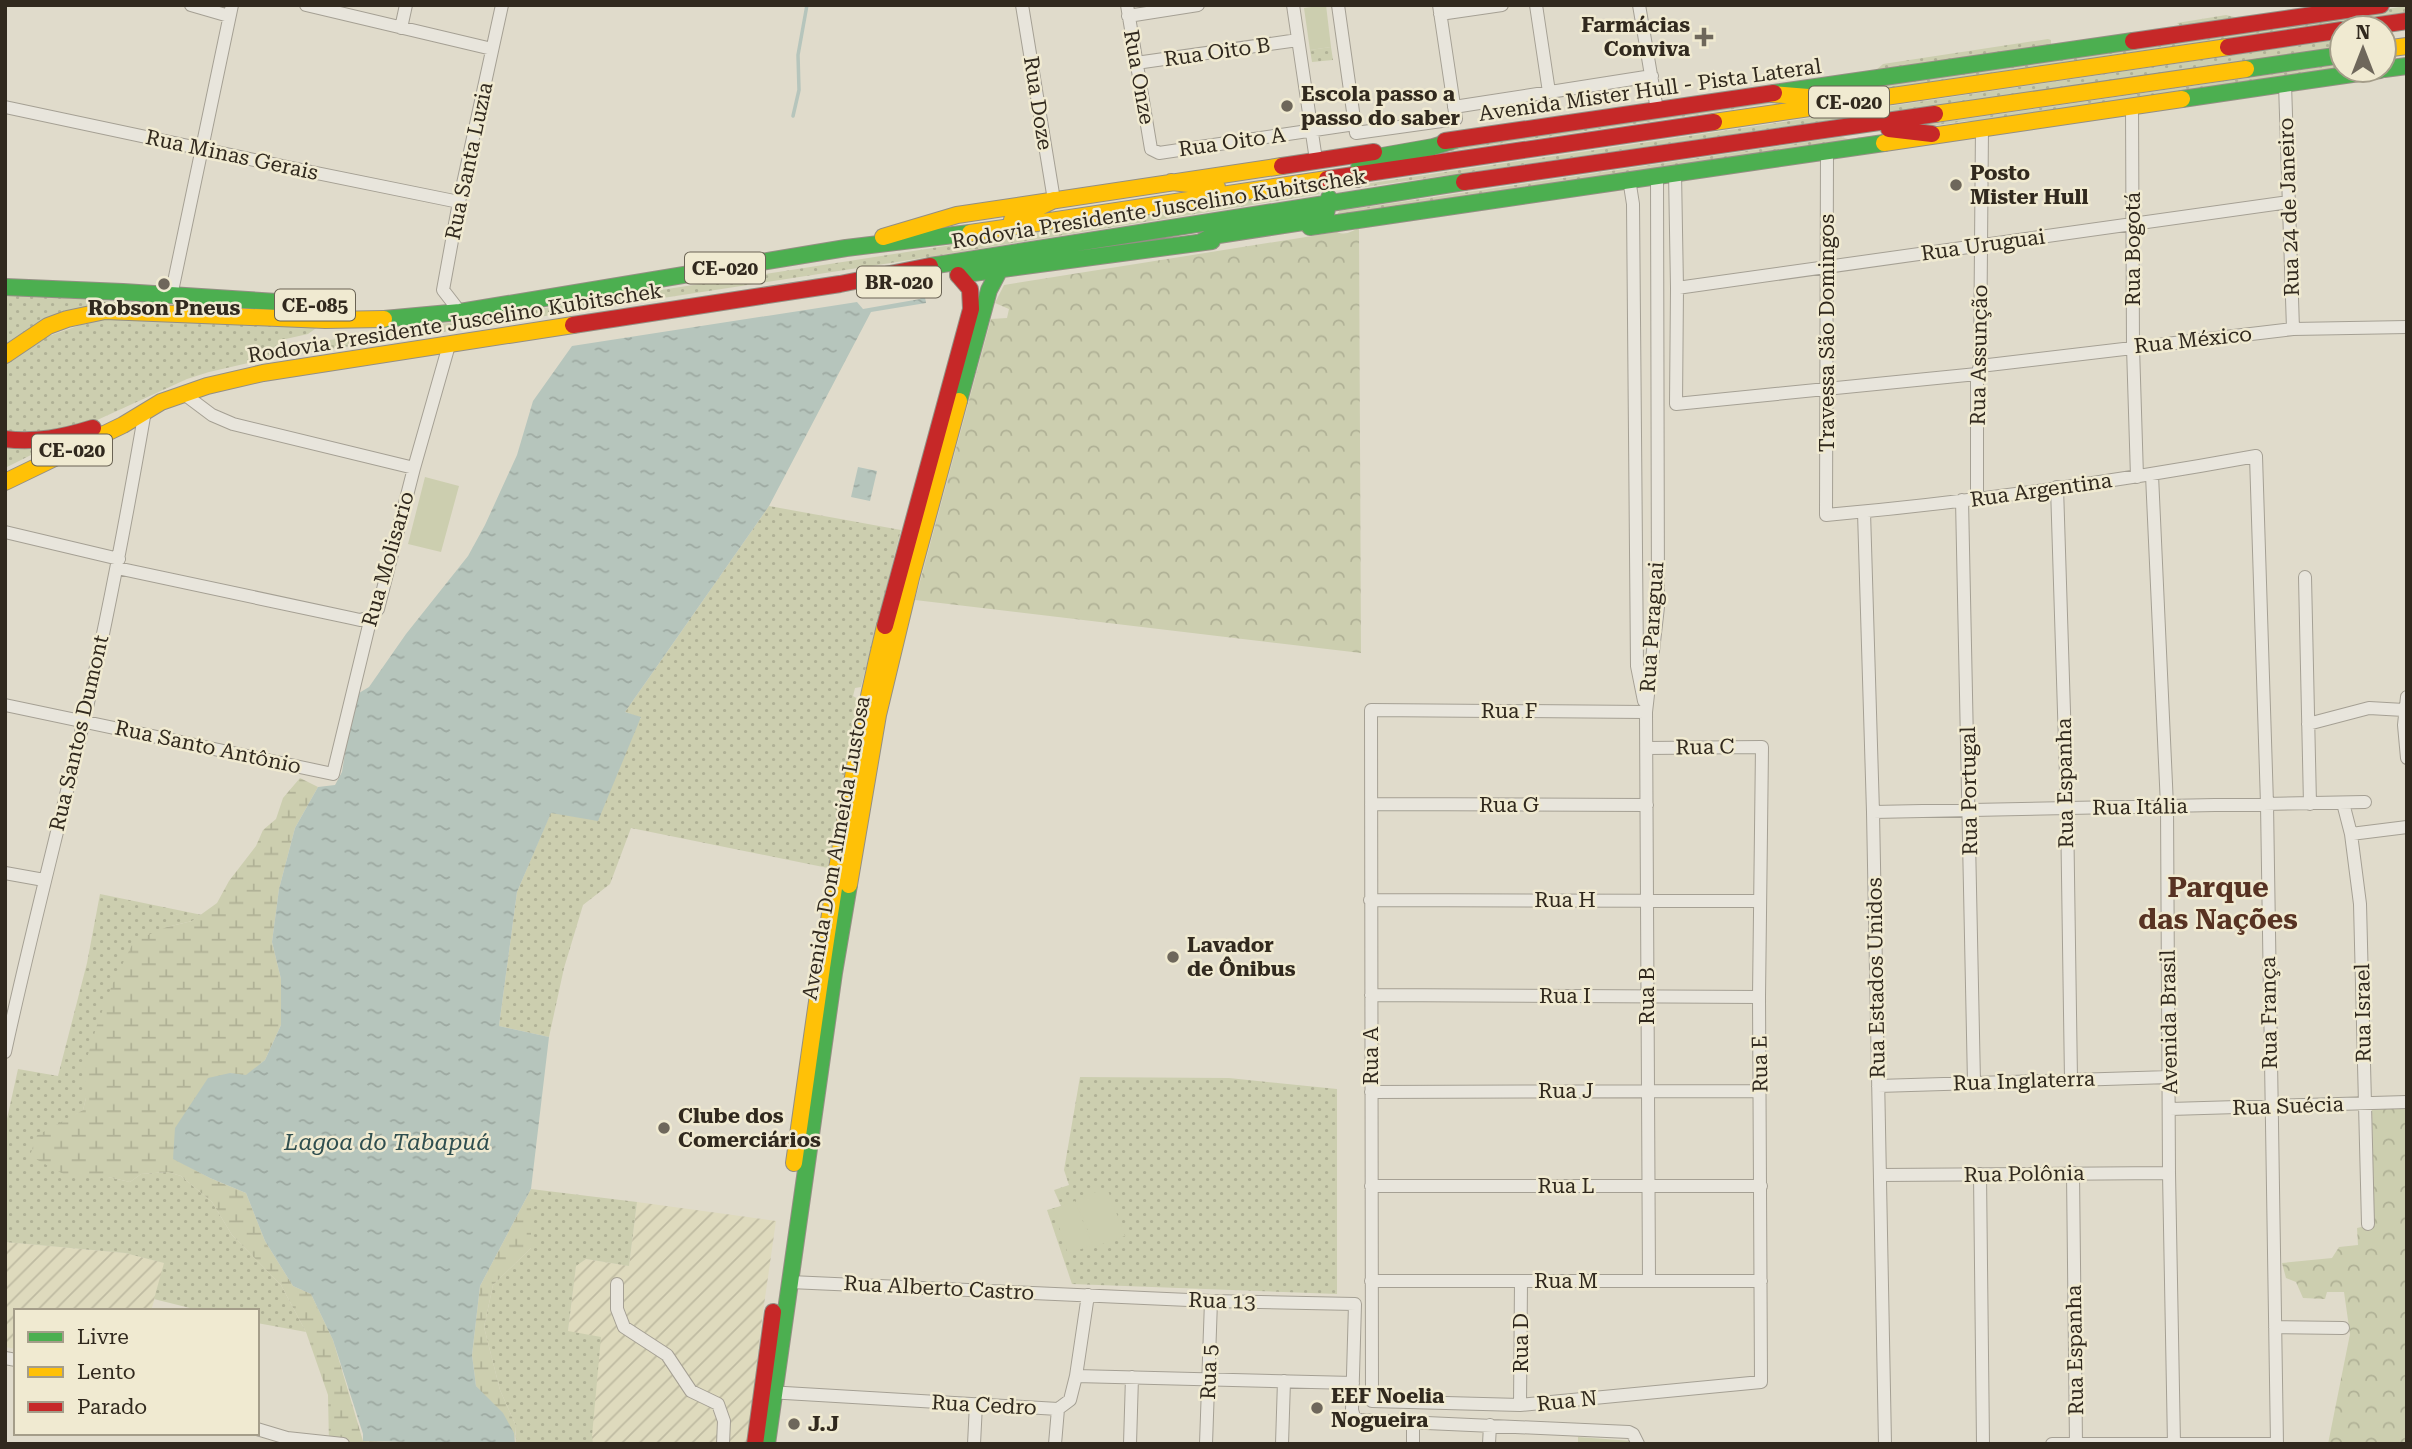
<svg xmlns="http://www.w3.org/2000/svg" width="2412" height="1449" font-family="'Roboto Serif',serif">
<style>
.farmland{fill:url(#farmland-furrows)}
.grass{fill:url(#grass-dots)}
.forest{fill:url(#forest-crowns)}
.wetland{fill:url(#wetland-marsh)}
.pitch{fill:#ccceaf}
.water{fill:url(#water-ripples)}
.lines{fill:none;stroke-linecap:round;stroke-linejoin:round}
.stream{stroke:#b6c5bc;stroke-width:3.5}
.street-casing{stroke:#a5a094;stroke-width:14}
.fast-casing{stroke:#948f84;stroke-width:18}
.slow-casing{stroke:#948f84;stroke-width:18}
.jam-casing{stroke:#948f84;stroke-width:18}
.street{stroke:#e8e5dc;stroke-width:12}
.fast{stroke:#4caf50;stroke-width:16}
.slow{stroke:#ffc107;stroke-width:16}
.jam{stroke:#c62828;stroke-width:16}
.poi-dot{fill:#6e675b;stroke:#f0ead1;stroke-width:2.5}
.labels{text-anchor:middle;dominant-baseline:central;stroke-width:5;stroke-linejoin:round;paint-order:stroke}
.shield{fill:#f0ead1;stroke:#6a6354;stroke-width:2}
.shield-label{font-size:19px;font-weight:bold;fill:#31291e}
.poi-label{font-size:21px;font-weight:bold;fill:#31291e;stroke:#f0ead1;text-anchor:start}
.street-label{font-size:21px;fill:#31291e;stroke:#f0ead1}
.water-label{font-size:23px;font-style:italic;fill:#2f4e4f;stroke:#f0ead1}
.district-label{font-size:28px;font-weight:bold;fill:#583323;stroke:#f0ead1}
</style>
<defs>
<pattern id="farmland-furrows" width="10" height="10" patternUnits="userSpaceOnUse" patternTransform="scale(1.75)"><rect width="10" height="10" fill="#dedabd"/><path d="M-1 1l2-2M0 10L10 0M9 11l2-2" fill="none" stroke="#bfbba2"/></pattern>
<pattern id="grass-dots" width="8" height="8" patternUnits="userSpaceOnUse" patternTransform="scale(1.75)"><rect width="8" height="8" fill="#ccceaf"/><path d="M2 2h.1M6 6h.1" fill="none" stroke="#b0b196" stroke-width="1.8" stroke-linecap="round"/></pattern>
<pattern id="forest-crowns" width="20" height="18" patternUnits="userSpaceOnUse" patternTransform="scale(1.75)"><rect width="20" height="18" fill="#ccceaf"/><path d="M2 6a3 3 0 1 1 6 0M12 15a3 3 0 1 1 6 0" fill="none" stroke="#b0b196"/></pattern>
<pattern id="wetland-marsh" width="20" height="14" patternUnits="userSpaceOnUse" patternTransform="scale(1.75)"><rect width="20" height="14" fill="#ccceaf"/><path d="M1 5h8M5 5V1M11 12h8M15 12V8" fill="none" stroke="#b0b196"/></pattern>
<pattern id="water-ripples" width="26" height="14" patternUnits="userSpaceOnUse" patternTransform="scale(1.75)"><rect width="26" height="14" fill="#b6c5bc"/><path d="M2 4q2-2 4 0t4 0M15 11q2-2 4 0t4 0" fill="none" stroke="#9da9a1"/></pattern>
</defs>
<rect width="100%" height="100%" fill="#e0dbcb"/>
<path class="farmland" d="M637,1202l139,19 -14,98 -15,125h-154l-25,-113 8,-66 10,-6 43,7z
M5,1242l120,11 40,10 -14,48h-135v38l-11,-2z"/>
<path class="grass" d="M2407,6v6l-533,78 -11,-3z
M2226,15l13,3 -57,9 -5,-4z
M2048,39l3,1v6l-176,25 8,-7z
M2342,39v8l-977,140v-3z
M1331,47l2,13 -21,2 -2,-12z
M2342,64v6l-347,51h-29l-46,7 -3,-2z
M1788,101l-418,62 72,-16 298,-41z
M1888,134l2,1 -553,81 2,-5 502,-74 7,2z
M1308,190h9l3,4 -423,68 -631,97 -57,13 -22,7 -92,42 -48,12 -42,-2v-67l35,-25 58,-20 221,7 -11,8 -27,6 -1,7 148,-21z
M5,293l141,11 -141,42z
M5,446l40,2 -40,20z
M769,506l132,24 -40,157 -6,1 -2,8 5,3 -30,169 -197,-40 -21,56 -27,21 -19,63 -15,69 -50,-11 18,-134 34,-80 90,-94 -16,-6z
M100,894l102,21 -10,6 -25,6 -81,171 -3,12 -19,12 5,55h39l22,5 11,-8 27,-2 13,4 31,26 20,33 49,50 25,47 -49,-9v-12h-55l-48,-12 10,-36 -39,-10 -120,-11v-114l13,-59 40,7 29,-113z
M1080,1077l149,1 108,11v205l-265,-10 -25,-74 14,-4 -7,-16 15,-5 -5,-15z
M531,1189l106,13 -8,64 -43,-7 -10,7 -8,65 33,6 -9,99 1,8h-77v-18l-16,-36 -16,-63 9,-42 38,-37z"/>
<path class="forest" d="M1359,228l2,425 -446,-53 76,-281 16,-1 2,-9 -14,-6 9,-18 333,-53c9,4 15,-1 22,-4z
M2407,1107v337h-79l22,-110 -6,-42h-17l-2,7 -22,-1 -7,-16 -10,-4 -4,-15 50,-5 7,-11 19,-2 -1,-17 17,-4 -2,-115z"/>
<path class="wetland" d="M300,778l18,9 -23,41 -16,61 -7,53 9,37v46l-16,35 -19,16 -16,-3 -57,85 37,20 36,15 19,48 28,45 18,8 22,46 30,101 66,3h-100l-1,-49 -22,-63 -25,-47 -49,-50 -20,-33 -31,-26 -13,-4 -27,2 -11,8 -22,-5h-39l-39,-21 6,-20 47,-26 3,-12v-37l11,-36 15,-40 20,-40 9,-7 26,-11 25,-6 25,-18 12,-22 27,-35 7,-16 13,-11 7,-21z
M531,1189v59l-38,37 -9,42 16,63 16,36 -1,18 -1,-11 -38,-47 -4,-31 8,-69z"/>
<path class="pitch" d="M1326,5l5,42 -21,3 -6,-42z
M425,477l34,9 -18,66 -33,-8z
M1107,1188l18,48 -31,11 -18,-48z
M1075,1201l17,44 -24,9 -15,-45z
M1578,1437l54,4v3h-54z"/>
<path class="water" d="M921,297h4l1,6 -55,9 -102,194 -144,206 16,5 -43,104 -47,-8 -34,79 -18,134 50,11 -18,152 -51,97 -8,69 4,31 27,27 11,20 1,11 -152,-3v-7l-30,-94 -22,-46 -18,-8 -28,-45 -19,-48 -36,-15 -37,-19 2,-31 33,-50 22,-5 16,2 19,-15 16,-35v-46l-9,-37 7,-53 16,-61 23,-41 17,-2 7,-13 7,-45 10,-34 10,-6 37,-53 62,-78 17,-31 32,-70 16,-54 39,-55 285,-44 6,7 57,-10z
M858,467l19,4 -7,30 -19,-4z"/>
<g class="lines">
<path class="stream" d="M793,116l6,-26 -1,-35 9,-50"/>
<defs>
<path id="street" d="M191,5l38,11
M306,5l186,44
M1022,5l32,195
M1127,5l24,144 8,4 196,-29
M1293,5l23,155
M1338,5l18,128 100,-14 -17,-114
M1536,5l13,87
M1639,5l18,105
M1440,14l62,-9
M1128,16l70,-11
M401,28l5,-23
M1136,63l162,-23
M2285,84l8,245
M2132,106l1,241 4,130
M5,107l282,60 172,35
M1454,107l198,-31
M1827,150l-1,365c144,-13 288,-33 430,-59l11,348 10,640
M1675,172l2,116 -1,116 301,-30
M1629,179l4,25 4,462 7,35
M1677,288l612,-86
M171,296l61,-291
M460,312l-17,-22 16,-88 43,-197
M1980,366l313,-37 114,-2
M184,394l28,21 21,9 181,44
M2152,475l15,331 2,367 5,271
M2057,487l10,321 4,272
M1977,498v-124l3,-8 2,-239
M1962,500l12,583
M1864,512l9,300 12,632
M5,532l114,27
M117,568l234,50 9,2 11,-3
M2305,577l5,227
M2407,697l-3,28 3,33
M5,705l328,69 38,-157 7,-8 36,-141 35,-123
M1646,712l-275,-2 1,691 148,4 241,-23 -2,-385 3,-250 -115,1
M2308,724l61,-16 35,2
M2343,803l8,31 9,70 8,320
M1371,804l276,1
M1873,812l492,-10
M2351,834l56,-7
M5,873l39,7
M1370,900l389,1
M1371,995l388,2
M5,1052c24,-111 53,-221 79,-332 24,-102 43,-205 61,-309
M1878,1086l292,-9
M1371,1092l389,-1
M2170,1109l237,-7
M2073,1173l3,271
M1980,1174l3,270
M1880,1175l289,-2
M1371,1186h390
M1371,1281h390
M1649,1281l-3,-569 12,-105 -1,-432
M790,1282l421,19 144,3 -3,106 2,7 6,3 269,12 4,2 5,10
M617,1284v25l7,18 43,28 24,36 27,13 6,17 -1,23
M2275,1327l68,1
M5,1358l11,2
M1076,1376l277,7
M768,1392l290,17 12,-9 6,-24 12,-81
M1520,1405l1,-124
M257,1429l30,9 56,6
M974,1444l2,-40
M1055,1444l3,-35
M1130,1444l2,-67
M1206,1444l5,-143
M1282,1444l2,-63
M1413,1444v-23
M1489,1444l1,-19
M2052,1444h225"/>
<path id="fast" d="M2246,69l96,-14
M2384,69l23,-3
M1774,93l359,-52
M2182,99l198,-29
M1357,179l3,-16 5,-4 68,-12 22,-7
M1310,227l574,-84
M1201,242l11,-6 104,-16 10,-6 3,-16
M930,266l534,-84
M958,275l254,-34
M5,287l118,5 216,14
M384,319l76,-7 386,-64 124,-15
M959,401l30,-111 10,-19
M767,1444l67,-471 15,-88"/>
<path id="slow" d="M2384,49l23,-3
M1772,94l49,4
M1935,114l311,-45
M1714,122l514,-75
M1884,143l298,-44
M1171,182l46,5
M1012,220l42,-20
M970,233l357,-54
M883,237l74,-22 325,-49
M5,355l43,-29 19,-7 38,-8 220,9 59,-1
M5,482l118,-57 38,-23 46,-16 56,-13 310,-48
M849,885l29,-170 33,-137 48,-177
M794,1163c26,-179 48,-361 91,-537"/>
<path id="jam" d="M2359,28l48,-7
M2133,41l248,-36
M2228,47l114,-17
M1889,129l43,5
M1445,141l329,-48
M1282,166l92,-14
M1327,179l387,-57
M1464,182l471,-68
M573,325l267,-41 90,-18
M5,439c31,4 59,-2 88,-11
M885,626l86,-317 -1,-20 -12,-14
M755,1444l18,-132"/>
</defs>
<use href="#street" class="street-casing"/>
<use href="#fast" class="fast-casing"/>
<use href="#slow" class="slow-casing"/>
<use href="#jam" class="jam-casing"/>
<use href="#street" class="street"/>
<use href="#fast" class="fast"/>
<use href="#slow" class="slow"/>
<use href="#jam" class="jam"/>
</g>
<g class="poi-dot">
<path d="M1700.5 26.5h7v7h7v7h-7v7h-7v-7h-7v-7h7z"/>
<circle cx="1287" cy="106" r="7"/>
<circle cx="1956" cy="185" r="7"/>
<circle cx="164" cy="284" r="7"/>
<circle cx="1173" cy="957" r="7"/>
<circle cx="664" cy="1128" r="7"/>
<circle cx="1317" cy="1408" r="7"/>
<circle cx="794" cy="1424" r="7"/>
</g>
<g class="labels">
<g class="shield">
<rect x="1809" y="86.5" width="80" height="31" rx="5"/>
<rect x="685" y="252.5" width="80" height="31" rx="5"/>
<rect x="857" y="266.5" width="84" height="31" rx="5"/>
<rect x="275" y="289.5" width="80" height="31" rx="5"/>
<rect x="32" y="434.5" width="80" height="31" rx="5"/>
</g>
<g class="shield-label">
<text x="1849" y="102">CE-020</text>
<text x="725" y="268">CE-020</text>
<text x="899" y="282">BR-020</text>
<text x="315" y="305">CE-085</text>
<text x="72" y="450">CE-020</text>
</g>
<g class="poi-label">
<text x="1690" y="25" text-anchor="end">Farmácias<tspan x="1690" dy="24">Conviva</tspan></text>
<text x="1301" y="94">Escola passo a<tspan x="1301" dy="24">passo do saber</tspan></text>
<text x="1970" y="173">Posto<tspan x="1970" dy="24">Mister Hull</tspan></text>
<text x="164" y="308" text-anchor="middle">Robson Pneus</text>
<text x="1187" y="945">Lavador<tspan x="1187" dy="24">de Ônibus</tspan></text>
<text x="678" y="1116">Clube dos<tspan x="678" dy="24">Comerciários</tspan></text>
<text x="1331" y="1396">EEF Noelia<tspan x="1331" dy="24">Nogueira</tspan></text>
<text x="808" y="1424">J.J</text>
</g>
<g class="street-label">
<text transform="translate(1217 52) rotate(-8)">Rua Oito B</text>
<text transform="translate(1139 77) rotate(80)">Rua Onze</text>
<text transform="translate(1650 90) rotate(-8)">Avenida Mister Hull - Pista Lateral</text>
<text transform="translate(1038 103) rotate(81)">Rua Doze</text>
<text transform="translate(1232 142) rotate(-8)">Rua Oito A</text>
<text transform="translate(232 155) rotate(12)">Rua Minas Gerais</text>
<text transform="translate(469 161) rotate(-78)">Rua Santa Luzia</text>
<text transform="translate(2289 207) rotate(-92)">Rua 24 de Janeiro</text>
<text transform="translate(1159 209) rotate(-9)">Rodovia Presidente Juscelino Kubitschek</text>
<text transform="translate(1983 245) rotate(-8)">Rua Uruguai</text>
<text transform="translate(2133 249) rotate(-90)">Rua Bogotá</text>
<text transform="translate(455 323) rotate(-9)">Rodovia Presidente Juscelino Kubitschek</text>
<text transform="translate(1827 333) rotate(-90)">Travessa São Domingos</text>
<text transform="translate(2193 340) rotate(-6)">Rua México</text>
<text transform="translate(1979 355) rotate(-89)">Rua Assunção</text>
<text transform="translate(2041 490) rotate(-8)">Rua Argentina</text>
<text transform="translate(388 559) rotate(-74)">Rua Molisario</text>
<text transform="translate(1652 627) rotate(-86)">Rua Paraguai</text>
<text x="1509" y="711">Rua F</text>
<text transform="translate(79 733) rotate(-77)">Rua Santos Dumont</text>
<text transform="translate(208 747) rotate(12)">Rua Santo Antônio</text>
<text transform="translate(1705 747) rotate(-1)">Rua C</text>
<text transform="translate(2065 783) rotate(-91)">Rua Espanha</text>
<text transform="translate(1969 791) rotate(-91)">Rua Portugal</text>
<text x="1509" y="805">Rua G</text>
<text transform="translate(2140 807) rotate(-1)">Rua Itália</text>
<text transform="translate(836 848) rotate(-80)">Avenida Dom Almeida Lustosa</text>
<text x="1565" y="900">Rua H</text>
<text transform="translate(1876 978) rotate(-91)">Rua Estados Unidos</text>
<text x="1565" y="996">Rua I</text>
<text transform="translate(1647 996) rotate(-90)">Rua B</text>
<text transform="translate(2269 1013) rotate(-91)">Rua França</text>
<text transform="translate(2363 1013) rotate(-91)">Rua Israel</text>
<text transform="translate(2169 1022) rotate(-91)">Avenida Brasil</text>
<text transform="translate(1371 1056) rotate(-90)">Rua A</text>
<text transform="translate(1760 1064) rotate(-91)">Rua E</text>
<text transform="translate(2024 1081) rotate(-2)">Rua Inglaterra</text>
<text x="1566" y="1091">Rua J</text>
<text transform="translate(2288 1106) rotate(-2)">Rua Suécia</text>
<text transform="translate(2024 1174) rotate(-1)">Rua Polônia</text>
<text x="1566" y="1186">Rua L</text>
<text x="1566" y="1281">Rua M</text>
<text transform="translate(939 1288) rotate(3)">Rua Alberto Castro</text>
<text transform="translate(1222 1301) rotate(2)">Rua 13</text>
<text transform="translate(1521 1343) rotate(-90)">Rua D</text>
<text transform="translate(2075 1350) rotate(-91)">Rua Espanha</text>
<text transform="translate(1209 1372) rotate(-88)">Rua 5</text>
<text transform="translate(1567 1401) rotate(-6)">Rua N</text>
<text transform="translate(984 1405) rotate(3)">Rua Cedro</text>
</g>
<g class="water-label">
<text x="387" y="1142">Lagoa do Tabapuá</text>
</g>
<g class="district-label">
<text x="2218" y="887">Parque<tspan x="2218" dy="32">das Nações</tspan></text>
</g>
</g>
<rect width="2412" height="1449" fill="none" stroke="#31291e" stroke-width="14"/>
<rect x="14" y="1309" width="245" height="126" fill="#f0ead1" stroke="#a49d89" stroke-width="2"/>
<rect x="28" y="1332" width="35" height="10" fill="#4caf50" stroke="#a49d89" stroke-width="2"/>
<text x="77" y="1344" font-size="21" fill="#31291e">Livre</text>
<rect x="28" y="1367" width="35" height="10" fill="#ffc107" stroke="#a49d89" stroke-width="2"/>
<text x="77" y="1379" font-size="21" fill="#31291e">Lento</text>
<rect x="28" y="1402" width="35" height="10" fill="#c62828" stroke="#a49d89" stroke-width="2"/>
<text x="77" y="1414" font-size="21" fill="#31291e">Parado</text>
<g transform="translate(2363 49)"><circle r="33" fill="#f0ead1" stroke="#a49d89" stroke-width="2"/>
<path d="M0-5L12 26L0 18L-12 26Z" fill="#6e675b"/>
<text y="-10" font-size="19" font-weight="bold" text-anchor="middle" fill="#31291e">N</text>
</g>
</svg>
